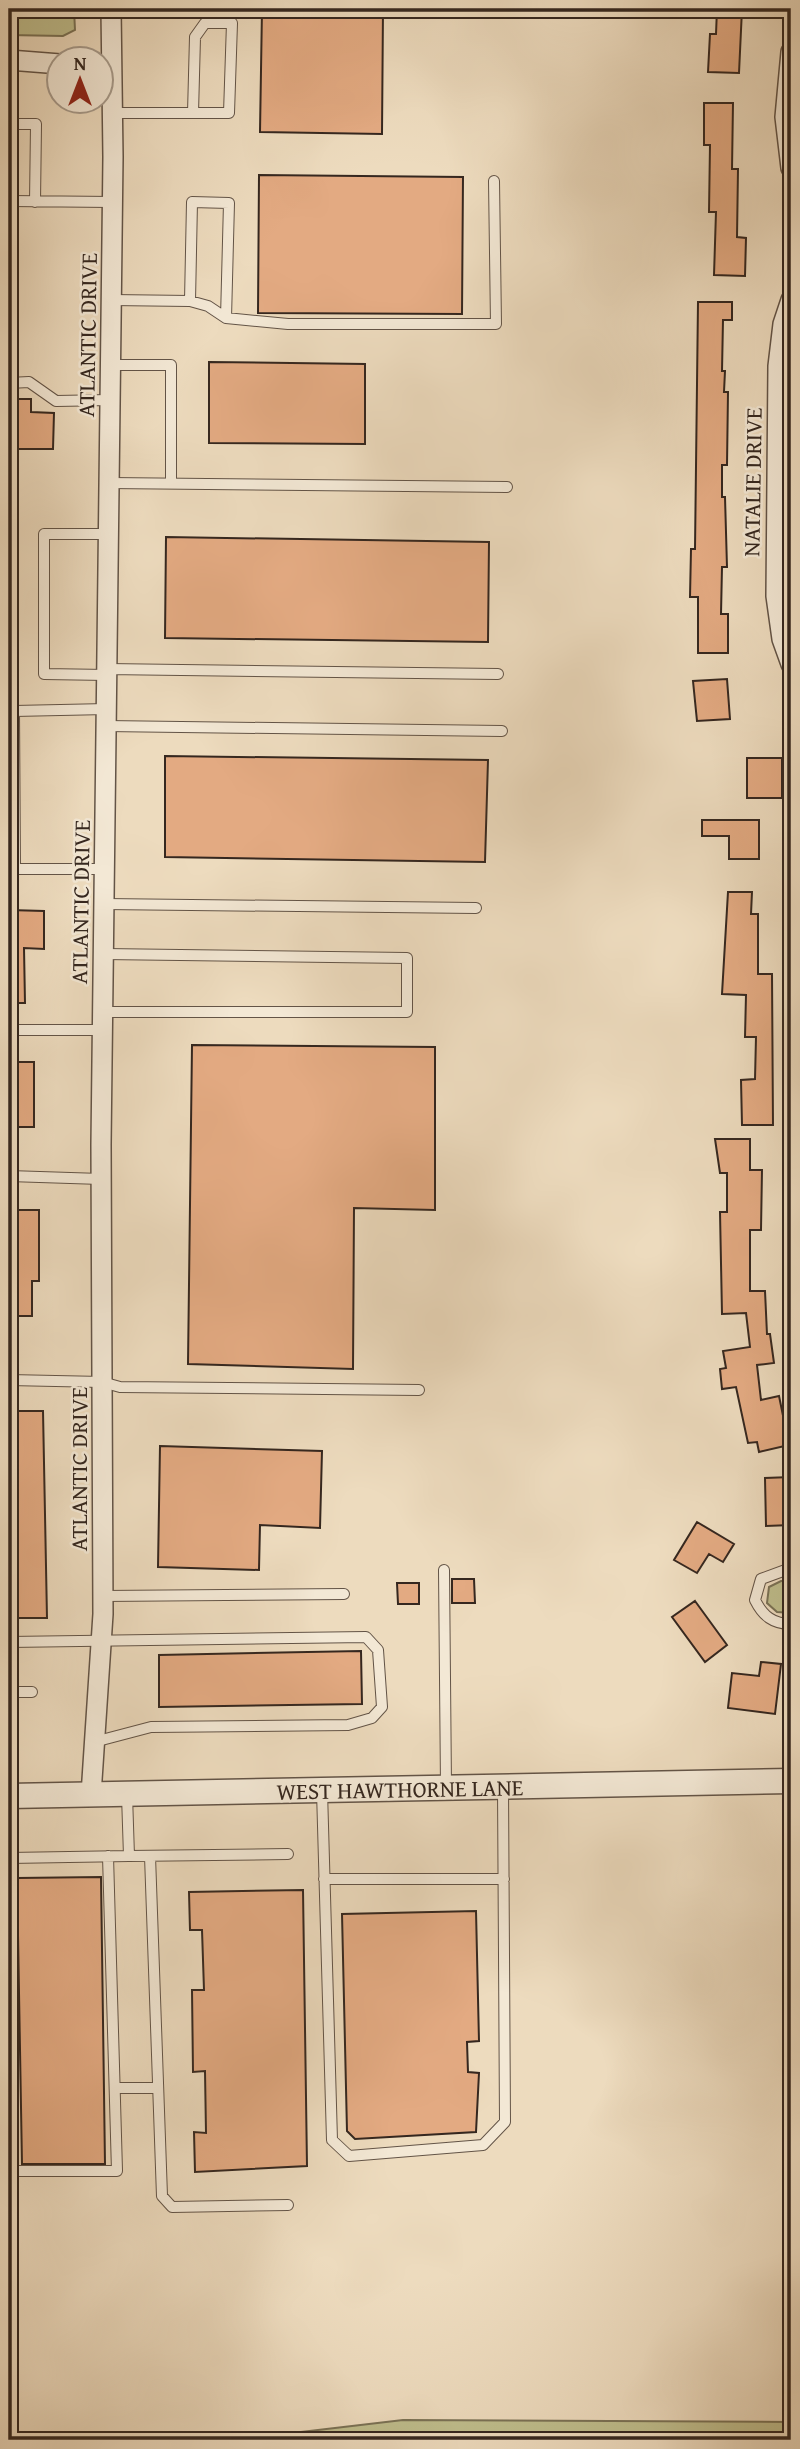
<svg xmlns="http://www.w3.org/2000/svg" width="800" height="2449" font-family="'Gentium Book Plus',serif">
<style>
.green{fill:#bfbe8d;stroke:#7a7256;stroke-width:2}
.building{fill:#e3aa82;stroke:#35271f;stroke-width:2}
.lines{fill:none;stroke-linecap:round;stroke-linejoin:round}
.service-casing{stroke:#635447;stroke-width:12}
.minor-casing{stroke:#635447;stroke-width:22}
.tertiary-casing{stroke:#635447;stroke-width:27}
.service{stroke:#f3e8d5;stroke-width:10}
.minor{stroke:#f3e8d5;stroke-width:19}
.tertiary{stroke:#f3e8d5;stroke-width:24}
.labels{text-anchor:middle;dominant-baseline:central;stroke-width:5;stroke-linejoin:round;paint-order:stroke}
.street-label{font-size:23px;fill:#35271f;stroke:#f3e8d5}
</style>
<rect width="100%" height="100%" fill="#eddbbe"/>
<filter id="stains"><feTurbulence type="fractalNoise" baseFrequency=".00286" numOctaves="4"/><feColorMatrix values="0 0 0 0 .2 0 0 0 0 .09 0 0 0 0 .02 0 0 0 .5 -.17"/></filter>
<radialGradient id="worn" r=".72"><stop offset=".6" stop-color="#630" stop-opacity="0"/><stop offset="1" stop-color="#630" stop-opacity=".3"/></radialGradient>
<path class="green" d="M9,9h65l1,21 -12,6 -54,-1z
M781,1581h10v32l-14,-1 -10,-9 2,-16z
M403,2420l388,2v18h-558z"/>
<path class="building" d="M262,9h121l-1,125 -122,-2z
M717,9h25l-3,64 -31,-1 2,-38h6z
M704,103h29l-1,66h6l-1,68 9,1 -1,38 -31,-1 2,-63h-7l1,-67h-6z
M259,175l204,2 -1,137 -204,-1z
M698,302h34v18h-9l-1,51h3l-1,21h4l-1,73h-5v32h3l2,70h-5l-1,47h7v39h-30v-56h-8l1,-48h4z
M209,362l156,2v80l-156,-1z
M9,399h22v13l23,1 -1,36h-44z
M166,537l323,5 -1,100 -323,-4z
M727,679l3,40 -33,2 -4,-40z
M165,756l323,4 -3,102 -320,-5z
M747,758h35v40h-35z
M702,820h57v39h-30v-23h-27z
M728,892h24l-1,22h7v60h14l1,151h-31l-1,-45 14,-1 1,-42h-11l1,-42 -24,-1z
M9,910l35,1v38l-20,-1 1,55h-16z
M192,1045l243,2v163l-81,-2 -1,161 -165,-5z
M9,1062h25v65h-25z
M715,1139h35v31h12l-1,60h-11v61h15l2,43h3l4,29 -17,2 4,35 18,-4 10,49 -30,7 -2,-10 -9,1 -12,-56 -14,2 -2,-20 6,-1 -3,-17 27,-4 -4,-34 -24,1 -2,-102h7v-39h-7z
M9,1210h30v71h-7v35h-23z
M9,1411h34l4,207h-38z
M160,1446l162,5 -2,77 -60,-3 -1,45 -101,-3z
M791,1477v48l-25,1 -1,-48z
M697,1522l37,22 -11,18 -14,-8 -12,19 -23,-13z
M452,1579h22l1,24h-23z
M397,1583h22v21h-21z
M695,1601l32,44 -22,17 -33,-45z
M361,1651l1,53 -203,3v-52z
M761,1662l20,2 -6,50 -47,-6 4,-35 27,3z
M101,1877l4,287h-83l-5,-286z
M303,1890l4,276 -112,6 -1,-40 12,1 -1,-62 -12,1 -1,-82h12l-2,-60h-12l-1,-38z
M476,1911l3,130 -12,1 1,30 11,1 -3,59 -121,7 -8,-8 -5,-217z"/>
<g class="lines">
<defs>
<path id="service" d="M113,113h116l3,-90h-27l-10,14 -2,76
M9,124h27l-1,78
M9,201l104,1
M111,300l79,1 18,5 18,12 62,6h208l-2,-143
M190,301l2,-99 37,1 -3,115
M111,365h60v119
M9,383l20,-1 27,19 54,-1
M109,483l398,4
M107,669l391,5
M107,675l-63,-1v-140h65
M106,726l396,5
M105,869h-90l-1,-158 93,-2
M104,904l372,4
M103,1012h304v-54l-303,-4
M9,1030h94
M9,1176l92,3
M9,1380l93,2 18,5 299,3
M791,1568l-30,11 -6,21c8,16 18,24 36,24
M444,1570l2,216
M103,1596l241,-2
M9,1642l357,-5 12,13 4,57 -10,11 -24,7 -197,2 -57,15
M9,1692h23
M322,1791l10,349 17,16 134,-11 22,-23 -2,-334
M127,1795l2,61 159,-2
M150,1856l12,340 10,11 116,-2
M9,1858l120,-2
M324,1879h180
M116,2088h42
M9,2171h108l-9,-315"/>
<path id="minor" d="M791,52l-6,65 6,51
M9,60l51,4
M791,300l-8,24 -5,42 -2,230 6,43 9,25
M91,1795l12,-181 -2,-469 12,-988 -2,-148"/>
<path id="tertiary" d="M9,1796l782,-15"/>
</defs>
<use href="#service" class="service-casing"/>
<use href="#minor" class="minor-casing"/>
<use href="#tertiary" class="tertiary-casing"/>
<use href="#service" class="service"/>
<use href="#minor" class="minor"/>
<use href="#tertiary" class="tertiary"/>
</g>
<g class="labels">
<g class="street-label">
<text transform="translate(87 335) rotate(-89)">ATLANTIC DRIVE</text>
<text transform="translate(752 482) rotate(-89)">NATALIE DRIVE</text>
<text transform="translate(80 902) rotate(-89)">ATLANTIC DRIVE</text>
<text transform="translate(78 1469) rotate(-90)">ATLANTIC DRIVE</text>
<text transform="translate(400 1789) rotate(-1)">WEST HAWTHORNE LANE</text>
</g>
</g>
<rect width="800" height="2449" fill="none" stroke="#eddbbe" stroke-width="35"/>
<rect x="10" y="10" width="779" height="2428" fill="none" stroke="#35271f" stroke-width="3.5"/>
<rect x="18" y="18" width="765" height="2414" fill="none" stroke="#35271f" stroke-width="2"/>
<g transform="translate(80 80)"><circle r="33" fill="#f3e8d5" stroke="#a79b8c" stroke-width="2"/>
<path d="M0-5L12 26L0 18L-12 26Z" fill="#8f2418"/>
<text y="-10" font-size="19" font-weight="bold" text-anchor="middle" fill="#35271f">N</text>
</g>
<rect width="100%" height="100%" filter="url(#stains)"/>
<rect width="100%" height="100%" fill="url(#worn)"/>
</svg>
